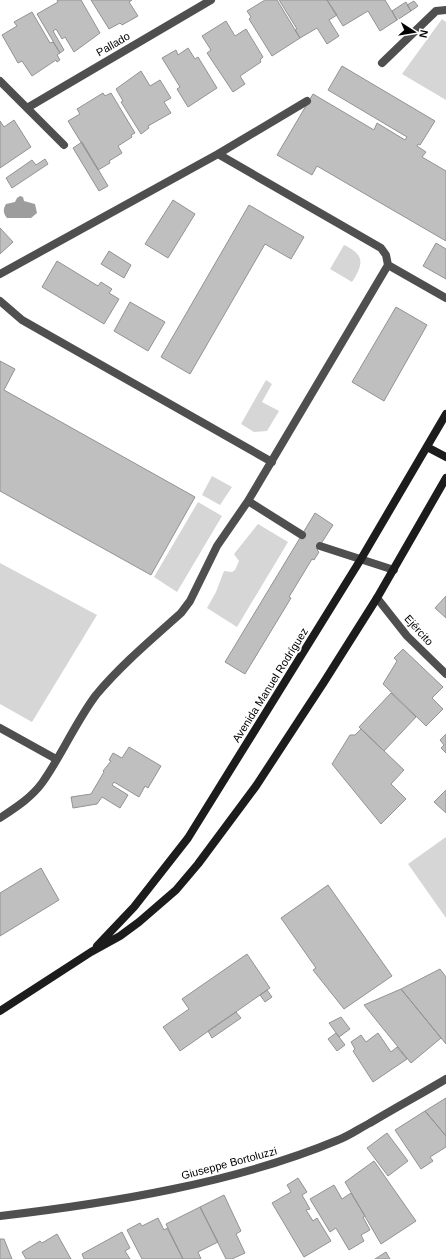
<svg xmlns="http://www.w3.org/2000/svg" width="446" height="1259" font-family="Arial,sans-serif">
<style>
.green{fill:#d6d6d6}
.water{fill:#9d9d9d}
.building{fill:#bfbfbf;stroke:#939393}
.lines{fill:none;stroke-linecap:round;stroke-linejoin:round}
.lane{stroke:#4f4f4f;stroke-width:8}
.street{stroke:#4f4f4f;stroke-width:8}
.secondary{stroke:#1c1c1c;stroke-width:8}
.labels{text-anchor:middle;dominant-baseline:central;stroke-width:3.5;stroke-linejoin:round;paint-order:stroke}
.street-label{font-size:11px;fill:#000;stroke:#fff}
</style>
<rect width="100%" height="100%" fill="#fff"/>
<path class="green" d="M442,19l4,3v78l-44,-26z
M344,245c22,10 19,20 8,37l-22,-13z
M266,380l6,4 -10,18 17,9 -12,20 -13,1 -13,-8z
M212,476l20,11 -12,18 -18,-10z
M198,502l24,14 -45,76 -23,-15z
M258,524l30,18 -51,85 -30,-19 9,-16 8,-21 8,1 3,-2 4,-9 -5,-7z
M0,563l97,52 -65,107 -32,-18z
M446,837v81l-38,-54z"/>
<path class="water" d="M20,196l3,1 1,4 11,3 2,9 -6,5h-24c-4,-5 -4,-9 -1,-14l9,-2 2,-4z"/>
<path class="building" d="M57,0h24l19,33 -26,19 -9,-15 -3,2 -6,-10 -3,2 11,19 -4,3 -23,-39 21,-12z
M91,0h41l-3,2 9,14 -16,9 -2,-2 -11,6z
M265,0h12l23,38 -28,18 -23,-37 2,-2 -4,-6z
M279,0h48l10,15 -8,5 10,16 -12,8 -10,-16 -17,10 -5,-8 2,-1z
M327,0h58l12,20 -17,11 -12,-20 -25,15z
M414,1l4,5 -7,5 -4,-6z
M406,2l5,9 -14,9 -5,-9z
M32,12l18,31 3,-1 7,11 -3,2 3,5 -3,2 -1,-2 -24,16 -10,-15 -4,2 -16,-28 15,-9 -3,-4z
M226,21l9,15 11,-7 17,28 -3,3 1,2 -21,14 5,8 -12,8 -26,-39 4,-3 -9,-14z
M188,48l7,11 3,-2 19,31 -29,19 -11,-18 3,-2 -18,-29 14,-8 2,5z
M342,66l93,55 -15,24 -2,-1 -1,2 9,6 -4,5 24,14v70l-129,-75 -5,9 -35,-20 36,-61 61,36 3,-7 28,17 2,-3 -79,-47z
M141,71l9,15 10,-6 11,18 -7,4 7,11 -23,13 1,2 -8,6 -20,-32 2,-1 -7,-12z
M103,93l2,3 6,-3 24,40 -4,2 1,2 -14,9 4,7 -13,8 1,2 -12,7 -30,-49 12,-7 -3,-5z
M14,120l17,27 -31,21v-47l4,6z
M82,142l26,44 -9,5 -26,-43z
M45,159l3,5 -36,24 -6,-10 26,-18 4,5z
M173,200l22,14 -27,44 -23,-14z
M249,205l55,32 -13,22 -26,-15 -75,130 -29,-17z
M0,228l13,14 -13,12z
M436,243l10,6v30l-23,-13z
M109,251l22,14 -7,13 -23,-14z
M57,261l41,25 3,-4 11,7 -3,4 10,6 -15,25 -62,-37z
M130,302l35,20 -17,29 -34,-20z
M396,307l31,18 -43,76 -32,-19z
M0,361l15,8 -11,21 191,107 -44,78 -151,-84z
M315,513l18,12 -16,25 2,2 -5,8 -2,-1 -23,38 2,1 -46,76 -20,-12z
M446,596v22l-11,-10z
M403,649l40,38 -11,11 11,11 -17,17 -43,-42 14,-23 -3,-3z
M391,693l25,24 -32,34 -25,-24z
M361,729l43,41 -13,14 15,15 -25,25 -49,-60 18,-29h5z
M446,734v19l-5,-5 3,-3 -4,-5z
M129,747l32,19 -13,22 -3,-2 -6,11 -25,-15 -2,3 16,10 -8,13 -18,-11 -5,7 -24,4 -2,-11 20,-3 13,-22 -1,-1 8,-10 -2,-1 4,-7 9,5z
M446,790v23l-12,-11z
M41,868l18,32 -59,36v-43z
M328,885l64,91 -48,33 -31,-39 3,-2 -35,-50z
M247,954l23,34 -90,63 -17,-24 26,-18 -7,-10z
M440,969l6,8v67l-45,-55z
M401,989l40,49 -30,25 -47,-58z
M267,990l5,7 -7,5 -5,-7z
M236,1012l5,6 -29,20 -4,-7z
M341,1017l9,12 -11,8 -10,-14z
M336,1033l9,12 -8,6 -9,-12z
M378,1033l13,19 6,-5 10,12 -34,23 -20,-31 2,-2 -4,-7 10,-7 5,7z
M446,1098v38l-21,-25z
M425,1111l21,25v11l-16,10 3,4 -12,8 -26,-39z
M387,1133l21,28 -20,15 -21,-28z
M374,1161l42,60 -35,23 -36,-62z
M298,1178l9,14 -5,3 8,14 -4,1 7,11 4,-3 14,23 -27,16 -32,-54 19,-11 -4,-7z
M334,1185l8,14 9,-6 14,23 -2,1 7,13 -9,5 3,6 -15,9 -13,-22 -6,4 -20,-33z
M224,1195l17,36 -5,3 9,19 -13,6h-6l-26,-52z
M200,1207l18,35 -20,10 3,7h-18l-17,-35z
M158,1218l6,12 3,-2 16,31h-41l-15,-29 13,-7 2,3z
M122,1232l8,16 -5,3 5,8h-46l-2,-5z
M57,1234l14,25h-45l-4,-7 18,-11 2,2z
M0,1239h4l8,20h-12z
M386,1252l4,7h-15z"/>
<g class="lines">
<path class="lane" d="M382,63l54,-52 10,-1
M218,154l89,-53
M0,274l218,-120 163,94 5,7 2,10 58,33
M0,301l22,19 250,142
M248,501l54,34
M320,546l74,24
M0,728l56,31
M0,818c15,-10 31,-20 42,-35 20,-28 33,-60 54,-88 25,-30 56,-56 85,-82l9,-12 27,-55 31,-45 140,-236"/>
<path class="street" d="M0,81l64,64
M27,108l184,-108
M377,598l30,38 39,38
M0,1216c111,-13 235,-33 338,-76 11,-4 22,-12 32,-17 25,-15 51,-29 76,-44"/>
<path class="secondary" d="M427,447l19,10
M97,946l37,-39 54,-69 173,-279 85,-145
M0,1011l91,-59 29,-16 19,-14 37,-32 22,-26 58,-78 68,-104 53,-84 69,-120"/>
</g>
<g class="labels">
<g class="street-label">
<text transform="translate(113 44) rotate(-30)">Pallado</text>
<text transform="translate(419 630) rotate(48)">Ejército</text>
<text transform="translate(270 685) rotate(-58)">Avenida Manuel Rodríguez</text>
<text transform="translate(229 1163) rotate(-15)">Giuseppe Bortoluzzi</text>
</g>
</g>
<g transform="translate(414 32) rotate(102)" stroke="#ffffff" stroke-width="3" paint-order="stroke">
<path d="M0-3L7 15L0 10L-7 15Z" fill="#000000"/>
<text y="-6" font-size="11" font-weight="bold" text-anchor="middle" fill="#000000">N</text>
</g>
</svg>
